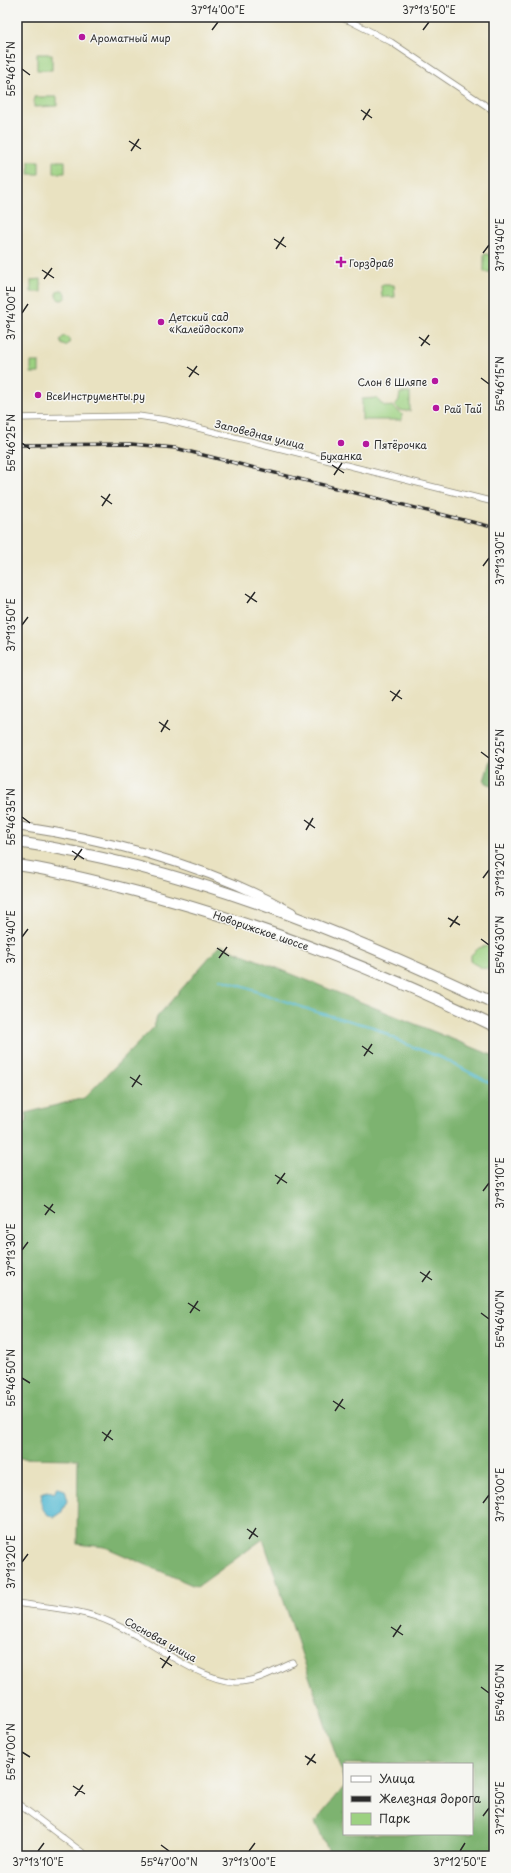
<svg xmlns="http://www.w3.org/2000/svg" width="511" height="1873" font-family="'Playpen Sans',sans-serif">
<style>
.green{fill:#9cd181;stroke:#647e56}
.forest{fill:#7db36f;stroke:#546f4d}
.water{fill:#56bbd4;stroke:#407380}
.lines{fill:none;stroke-linecap:round;stroke-linejoin:round}
.stream{stroke:#56bbd4;stroke-width:2}
.street-casing{stroke:#8a8676;stroke-width:7}
.secondary-casing{stroke:#8a8676;stroke-width:10}
.highway-casing{stroke:#8a8676;stroke-width:12}
.street{stroke:#fff;stroke-width:5.5}
.secondary{stroke:#fff;stroke-width:8}
.highway{stroke:#fff;stroke-width:10}
.rail-casing{stroke:#2b2b2b;stroke-width:3.5}
.rail{stroke:#f6f6f2;stroke-width:2;stroke-dasharray:6;stroke-linecap:butt}
.ticks{fill:none;stroke:#2b2b2b;stroke-width:1.5}
.poi-dot{fill:#b5179e;stroke:#f6f6f2;stroke-width:1.5}
.labels{text-anchor:middle;dominant-baseline:central;stroke-width:3;stroke-linejoin:round;paint-order:stroke}
.poi-label{font-size:10px;fill:#2b2b2b;stroke:#f6f6f2;text-anchor:start}
.street-label{font-size:10px;fill:#2b2b2b;stroke:#f6f6f2}
.neatline{fill:none;stroke:#2b2b2b;stroke-width:1.5}
.ticks-label{font-size:10px;text-anchor:middle;fill:#2b2b2b}
</style>
<rect width="100%" height="100%" fill="#f6f6f2"/>
<filter id="ink" filterUnits="userSpaceOnUse"><feTurbulence type="fractalNoise" baseFrequency=".025" numOctaves="2"/><feDisplacementMap in="SourceGraphic" scale="8" xChannelSelector="R" yChannelSelector="G"/><feConvolveMatrix kernelMatrix="1 2 1 2 8 2 1 2 1" color-interpolation-filters="sRGB"/></filter>
<filter id="wash" filterUnits="userSpaceOnUse"><feTurbulence type="fractalNoise" baseFrequency=".012" numOctaves="4" result="noise"/><feDisplacementMap in="SourceGraphic" scale="16" xChannelSelector="R" yChannelSelector="G"/><feGaussianBlur stdDeviation="0.9" result="paint"/><feColorMatrix in="noise" values="0 0 0 0 0 0 0 0 0 0 0 0 0 0 0 0 0 1.4 0 .05"/><feComposite in="paint" operator="in"/></filter>
<g filter="url(#wash)">
<rect width="100%" height="100%" fill="#e9e2c1"/>
<path class="green" d="M37,54h15v16h-15z
M34,97h23v9l-23,1z
M29,161h10v13h-10z
M54,161h11v12h-11z
M484,254l10,1v17h-10z
M41,279v13h-10v-12z
M381,285h13l1,12h-13z
M56 295a5 5 0 1 1 10 0a5 5 0 1 1-10 0Z
M60.5 341a4.5 4.5 0 1 1 9 0a4.5 4.5 0 1 1-9 0Z
M31,362h8v11h-8z
M400,393h10v18c-7,0 -12,0 -15,-6l4,-5z
M377,398c3,6 9,10 15,8l10,8v6h-40v-21z
M486,946l8,3v16l-4,4 -8,-1 -11,-6v-7l8,-7z"/>
<path class="forest" d="M494,747v41l-10,-7z
M220,945l274,111v800h-163l-16,-34 29,-35v47h128v-70h-128v16l-81,-241 -66,48 -92,-40 -28,-3 1,-85 -61,-1v-331l10,-5 -1,-9 58,-15 70,-71 3,-10z"/>
<path class="water" d="M57,1487l7,3 3,11 -6,12 -6,4c-13,-2 -15,-13 -13,-24l5,-2 7,3z"/>
<g class="lines">
<path class="stream" d="M221,979l95,33 57,15 30,16 39,15 52,27"/>
</g>
</g>
<g filter="url(#ink)">
<g class="lines">
<defs>
<path id="street" d="M339,17l11,4 41,21 103,69
M17,418l121,-2 28,4 328,82
M17,1603c32,5 66,6 95,20 37,16 83,56 123,59 20,1 40,-12 58,-19
M17,1803l70,53
M204,1856h1"/>
<path id="secondary" d="M17,826c94,14 192,40 275,86"/>
<path id="highway" d="M17,842c166,24 326,89 477,161
M17,865c36,5 71,14 106,23 128,32 252,80 371,138"/>
</defs>
<use href="#street" class="street-casing"/>
<use href="#secondary" class="secondary-casing"/>
<use href="#highway" class="highway-casing"/>
<use href="#street" class="street"/>
<use href="#secondary" class="secondary"/>
<use href="#highway" class="highway"/>
<defs>
<path id="rail" d="M17,445l114,-1 44,4 313,78"/>
</defs>
<use href="#rail" class="rail-casing"/>
<use href="#rail" class="rail"/>
</g>
</g>
<path class="ticks" d="M212,30l6,-8M423,30l6,-8M22,69l8,6M361,110l11,8M363,120l7,-11M129,141l12,8M131,151l8,-12M274,239l12,8M276,249l8,-12M483,253l6,-8M42,270l12,8M44,279l8,-11M22,313l6,-9M419,337l11,8M421,346l8,-11M187,367l12,8M189,377l8,-11M481,378l8,6M22,443l8,6M332,465l12,8M334,475l8,-12M101,496l11,8M102,506l8,-12M483,566l6,-8M245,594l12,8M247,603l8,-11M22,625l6,-8M390,691l12,8M392,701l8,-11M159,722l11,8M161,732l7,-12M481,752l8,6M22,817l8,6M304,820l11,8M306,830l7,-12M72,851l12,8M74,860l8,-11M483,878l6,-8M448,918l12,7M450,927l8,-11M22,937l6,-8M481,939l8,6M217,948l12,8M219,958l8,-11M362,1046l11,8M364,1056l8,-12M130,1077l12,8M132,1087l8,-12M275,1175l12,8M277,1184l8,-11M483,1191l6,-8M44,1205l11,8M45,1215l8,-11M22,1250l6,-8M420,1272l12,8M422,1282l8,-11M188,1303l12,8M190,1313l8,-12M481,1313l8,6M22,1378l8,5M333,1401l12,8M335,1411l8,-12M102,1432l11,8M104,1441l7,-11M483,1503l6,-8M247,1529l11,8M249,1539l7,-11M22,1562l6,-8M391,1627l12,8M393,1637l8,-12M160,1658l12,8M162,1668l8,-12M481,1687l8,6M22,1752l8,5M305,1756l11,7M307,1765l8,-11M73,1786l12,8M75,1796l8,-11M483,1816l6,-8M161,1845l8,6M38,1851l6,-8M249,1851l6,-8M460,1851l5,-8"/>
<g class="poi-dot">
<circle cx="82" cy="37" r="4"/>
<path d="M339 256h4v4h4v4h-4v4h-4v-4h-4v-4h4z"/>
<circle cx="161" cy="322" r="4"/>
<circle cx="435" cy="381" r="4"/>
<circle cx="38" cy="395" r="4"/>
<circle cx="436" cy="408" r="4"/>
<circle cx="341" cy="443" r="4"/>
<circle cx="366" cy="444" r="4"/>
</g>
<g class="labels">
<g class="poi-label">
<text x="90" y="37">Ароматный мир</text>
<text x="349" y="262">Горздрав</text>
<text x="169" y="316">Детский сад<tspan x="169" dy="12">«Калейдоскоп»</tspan></text>
<text x="427" y="381" text-anchor="end">Слон в Шляпе</text>
<text x="46" y="395">ВсеИнструменты.ру</text>
<text x="444" y="408">Рай Тай</text>
<text x="374" y="444">Пятёрочка</text>
<text x="341" y="455" text-anchor="middle">Буханка</text>
</g>
<g class="street-label">
<text transform="translate(260 434) rotate(14)">Заповедная улица</text>
<text transform="translate(261 930) rotate(19)">Новорижское шоссе</text>
<text transform="translate(161 1639) rotate(29)">Сосновая улица</text>
</g>
</g>
<rect width="511" height="1873" fill="none" stroke="#f6f6f2" stroke-width="44"/>
<rect x="343" y="1763" width="130" height="72" fill="#f6f6f2" stroke="#a5a5a2"/>
<rect x="351" y="1776" width="20" height="6" fill="#ffffff" stroke="#a5a5a2"/>
<text x="379" y="1783" font-size="12" fill="#2b2b2b">Улица</text>
<rect x="351" y="1796" width="20" height="6" fill="#2b2b2b" stroke="#a5a5a2"/>
<text x="379" y="1803" font-size="12" fill="#2b2b2b">Железная дорога</text>
<rect x="351" y="1813" width="20" height="12" fill="#9cd181" stroke="#a5a5a2"/>
<text x="379" y="1823" font-size="12" fill="#2b2b2b">Парк</text>
<rect x="22" y="22" width="467" height="1829" class="neatline"/>
<g class="ticks-label">
<text x="218" y="14">37°14'00"E</text>
<text x="429" y="14">37°13'50"E</text>
<text transform="translate(11 69) rotate(-90)" y="4">55°46'15"N</text>
<text transform="translate(500 245) rotate(-90)" y="4">37°13'40"E</text>
<text transform="translate(11 313) rotate(-90)" y="4">37°14'00"E</text>
<text transform="translate(500 384) rotate(-90)" y="4">55°46'15"N</text>
<text transform="translate(11 443) rotate(-90)" y="4">55°46'25"N</text>
<text transform="translate(500 558) rotate(-90)" y="4">37°13'30"E</text>
<text transform="translate(11 625) rotate(-90)" y="4">37°13'50"E</text>
<text transform="translate(500 758) rotate(-90)" y="4">55°46'25"N</text>
<text transform="translate(11 817) rotate(-90)" y="4">55°46'35"N</text>
<text transform="translate(500 870) rotate(-90)" y="4">37°13'20"E</text>
<text transform="translate(11 937) rotate(-90)" y="4">37°13'40"E</text>
<text transform="translate(500 945) rotate(-90)" y="4">55°46'30"N</text>
<text transform="translate(500 1183) rotate(-90)" y="4">37°13'10"E</text>
<text transform="translate(11 1250) rotate(-90)" y="4">37°13'30"E</text>
<text transform="translate(500 1319) rotate(-90)" y="4">55°46'40"N</text>
<text transform="translate(11 1378) rotate(-90)" y="4">55°46'50"N</text>
<text transform="translate(500 1495) rotate(-90)" y="4">37°13'00"E</text>
<text transform="translate(11 1562) rotate(-90)" y="4">37°13'20"E</text>
<text transform="translate(500 1693) rotate(-90)" y="4">55°46'50"N</text>
<text transform="translate(11 1752) rotate(-90)" y="4">55°47'00"N</text>
<text transform="translate(500 1808) rotate(-90)" y="4">37°12'50"E</text>
<text x="38" y="1866">37°13'10"E</text>
<text x="169" y="1866">55°47'00"N</text>
<text x="249" y="1866">37°13'00"E</text>
<text x="460" y="1866">37°12'50"E</text>
</g>
</svg>
